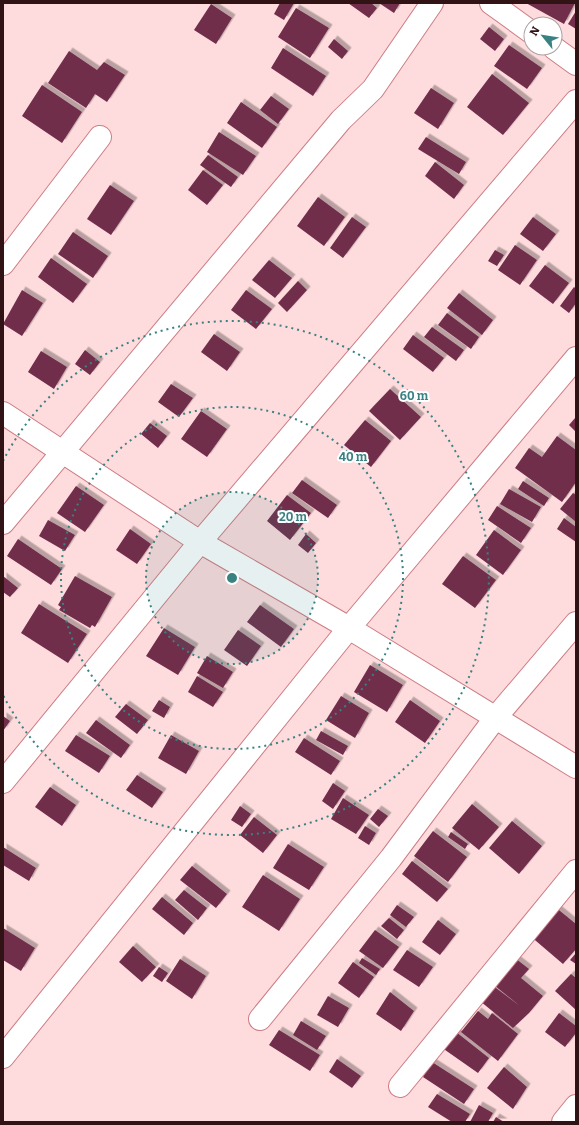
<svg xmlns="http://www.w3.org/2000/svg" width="579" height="1125" font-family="Bitter,serif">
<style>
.building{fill:#702e4c;filter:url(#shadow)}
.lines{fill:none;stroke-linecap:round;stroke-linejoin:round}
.minor-casing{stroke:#cd7d84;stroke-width:24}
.minor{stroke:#fff;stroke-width:22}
.ring{fill:none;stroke:#3a8282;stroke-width:2;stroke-dasharray:2 4}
.centre{fill:#3a8282;stroke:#fff;stroke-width:2}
.ring-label{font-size:12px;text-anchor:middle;font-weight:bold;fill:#3a8282;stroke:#fff;stroke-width:4;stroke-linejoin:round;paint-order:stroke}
</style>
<defs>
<filter id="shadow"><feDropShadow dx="3.5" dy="-3.5" stdDeviation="0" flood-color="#0004"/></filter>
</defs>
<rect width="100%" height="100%" fill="#fedbdc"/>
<path class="building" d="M280,3h14l-10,17 -10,-6z
M348,3h23l6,5 -8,10z
M379,3h21l-6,10z
M526,3h49l-11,21z
M211,4l21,14 -16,26 -22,-14z
M296,8l33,20 -19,30 -32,-21z
M576,11v18l-8,-5z
M489,27l15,12 -9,12 -15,-12z
M334,39l14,12 -6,8 -14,-12z
M509,45l33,23 -15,21 -33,-23z
M283,48l43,28 -13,20 -42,-28z
M69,51l28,19 7,-8 21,13 -18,27 -12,-8 -9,14 -38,-25z
M492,74l37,29 -26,32 -36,-28z
M42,85l40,27 -20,31 -40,-27z
M431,88l23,15 -16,26 -24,-16z
M271,96l18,13 -11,15 -18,-14z
M241,102l36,25 -15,21 -35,-25z
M219,132l37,24 -13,19 -36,-23z
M426,137l40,25 -7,12 -41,-25z
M208,155l30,22 -7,10 -31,-22z
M435,162l29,23 -10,14 -29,-23z
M203,170l20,15 -16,20 -19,-15z
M110,185l24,16 -23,34 -24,-16z
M318,197l27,20 -21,29 -27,-20z
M352,217l14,10 -23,31 -13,-10z
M533,217l23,17 -13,17 -23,-17z
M73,232l35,24 -15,22 -35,-24z
M515,245l22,15 -17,25 -22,-15z
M495,250l9,5 -7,11 -9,-5z
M51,258l36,26 -14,19 -35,-26z
M269,260l23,18 -17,20 -23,-18z
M545,265l24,18 -16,21 -24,-18z
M298,281l9,9 -20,22 -9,-9z
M574,287l2,2v14l-7,10 -9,-7z
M22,290l21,13 -21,33 -19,-12z
M246,290l26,19 -16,20 -25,-19z
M459,293l34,27 -11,15 -35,-27z
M447,313l32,24 -8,12 -33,-24z
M432,327l32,23 -8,11 -32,-24z
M214,334l26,18 -13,19 -26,-19z
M413,335l31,23 -11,14 -30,-23z
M85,350l15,12 -10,13 -15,-11z
M41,351l26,16 -13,22 -26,-17z
M171,384l22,14 -14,19 -21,-15z
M390,389l31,28 -21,23 -31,-29z
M201,411l26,18 -20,28 -26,-18z
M576,417v15l-7,-7z
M365,420l26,21 -20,26 -27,-22z
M150,423l17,13 -9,12 -17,-14z
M557,436l19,14v32l-14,20 -47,-34 14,-20 13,9z
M302,480l35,25 -9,13 -36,-25z
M523,481l26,17 -5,8 -26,-17z
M76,486l28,19 -19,27 -28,-19z
M509,489l32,18 -9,15 -32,-18z
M573,493l3,2v27l-16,-13z
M287,495l24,18 -21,27 -23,-19z
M497,506l34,22 -10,15 -33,-23z
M564,518l12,9v15l-19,-13z
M48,520l27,15 -10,16 -26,-15z
M130,529l21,15 -14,20 -21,-14z
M494,530l27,20 -18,25 -27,-20z
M306,534l10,9 -8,10 -10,-8z
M18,539l44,30 -11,16 -44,-29z
M463,556l33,24 -21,28 -33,-24z
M3,576l15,12 -8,9 -7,-5z
M75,576l37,21 -17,30 -3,-2 -2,3 -31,-18 2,-3 -3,-2z
M39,604l48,30 -19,29 -47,-30z
M260,605l34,24 -13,18 -34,-25z
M164,628l31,19 -17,28 -32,-19z
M238,630l23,16 -14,20 -23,-16z
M207,656l26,16 -10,16 -26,-15z
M370,665l33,20 -16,27 -33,-20z
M197,676l26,16 -10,15 -25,-15z
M341,696l28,17 -14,25 -29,-18z
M159,700l11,7 -6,11 -12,-7z
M410,700l30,21 -15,22 -30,-21z
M126,704l22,16 -11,14 -22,-17z
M3,716l7,5 -7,10z
M96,720l34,25 -9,13 -35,-25z
M321,731l27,15 -5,9 -27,-15z
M76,735l34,21 -11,17 -34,-22z
M171,735l28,16 -13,23 -28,-16z
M304,738l36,23 -9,14 -36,-23z
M137,775l26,17 -11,16 -26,-18z
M333,783l12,8 -12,18 -11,-8z
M50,787l26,18 -14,21 -27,-19z
M343,798l26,17 -13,19 -25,-15z
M472,804l27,23 -20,23 -27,-22z
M240,806l11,8 -9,13 -11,-7z
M378,809l10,7 -9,11 -9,-8z
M254,817l23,18 -14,18 -23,-18z
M512,821l30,25 -23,28 -30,-26z
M365,826l11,7 -7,12 -11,-7z
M433,831l34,26 -19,25 -34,-26z
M451,832l17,12 -3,5 -17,-12z
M288,844l36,23 -15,23 -36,-22z
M3,847l33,21 -7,13 -26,-16z
M412,861l36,28 -11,13 -35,-28z
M192,866l35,28 -11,14 -36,-28z
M263,875l37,24 -21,32 -37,-24z
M184,890l23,18 -9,12 -23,-20z
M162,897l31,26 -9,12 -32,-26z
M397,905l17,12 -8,10 -16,-12z
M554,906l22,18v25l-13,15 -34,-29z
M389,918l15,12 -7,9 -16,-13z
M438,920l18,14 -16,21 -18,-13z
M3,928l32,20 -14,23 -18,-11z
M375,930l24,17 -16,21 -24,-17z
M133,946l23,21 -14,15 -23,-20z
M407,950l26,17 -14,20 -26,-17z
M576,953v11l-6,-4z
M362,958l18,11 -4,6 -17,-12z
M515,958l14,11 -8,9 22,18 -14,17 -16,15 -33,-27 12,-16 28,21 -26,-21z
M180,959l26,17 -14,23 -26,-18z
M353,962l21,15 -15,21 -21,-15z
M159,967l9,6 -6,9 -9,-6z
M571,974l5,4v32l-21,-19z
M390,992l24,19 -13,20 -25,-17z
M328,996l21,12 -11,19 -21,-12z
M478,1011l10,8 4,-6 26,21 -20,27 -37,-29z
M559,1013l17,13v7l-11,14 -20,-15z
M301,1021l25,15 -9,14 -24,-15z
M451,1028l38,30 -11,15 -40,-28z
M279,1030l41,25 -10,16 -41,-26z
M337,1059l24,17 -9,12 -23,-16z
M432,1062l42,27 -10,15 -41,-27z
M504,1067l23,20 -14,22 -26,-21z
M437,1094l33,20 -5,8h-13l-24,-15z
M479,1105l14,8 -5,9h-18z
M496,1117l8,5h-11z"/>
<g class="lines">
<defs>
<path id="minor" d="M491,3l40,29
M554,48l22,16
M3,264l97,-127
M3,413l197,129 149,86 227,139
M3,523l338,-403 32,-31 59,-86
M3,782l197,-240 376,-441
M260,1019l131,-161 105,-141 80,-94
M3,1057l346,-429 227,-270
M400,1086l176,-215
M563,1122l13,-16"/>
</defs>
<use href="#minor" class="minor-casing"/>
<use href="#minor" class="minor"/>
</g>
<circle cx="232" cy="578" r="86" fill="#3a8282" fill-opacity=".12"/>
<g class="ring">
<circle cx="232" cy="578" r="86"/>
<circle cx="232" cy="578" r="171"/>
<path d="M3 461A257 257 0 1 1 3 695"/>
</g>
<circle cx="232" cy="578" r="6" class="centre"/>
<g class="ring-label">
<text x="414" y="400">60 m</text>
<text x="353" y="461">40 m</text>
<text x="293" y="521">20 m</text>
</g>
<rect width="579" height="1125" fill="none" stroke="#311316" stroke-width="8"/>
<g transform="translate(543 36) rotate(300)"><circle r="19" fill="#ffffff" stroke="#ada1a2"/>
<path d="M0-3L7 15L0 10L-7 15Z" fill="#3a8282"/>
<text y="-6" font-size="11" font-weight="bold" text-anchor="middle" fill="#311316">N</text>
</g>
</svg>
